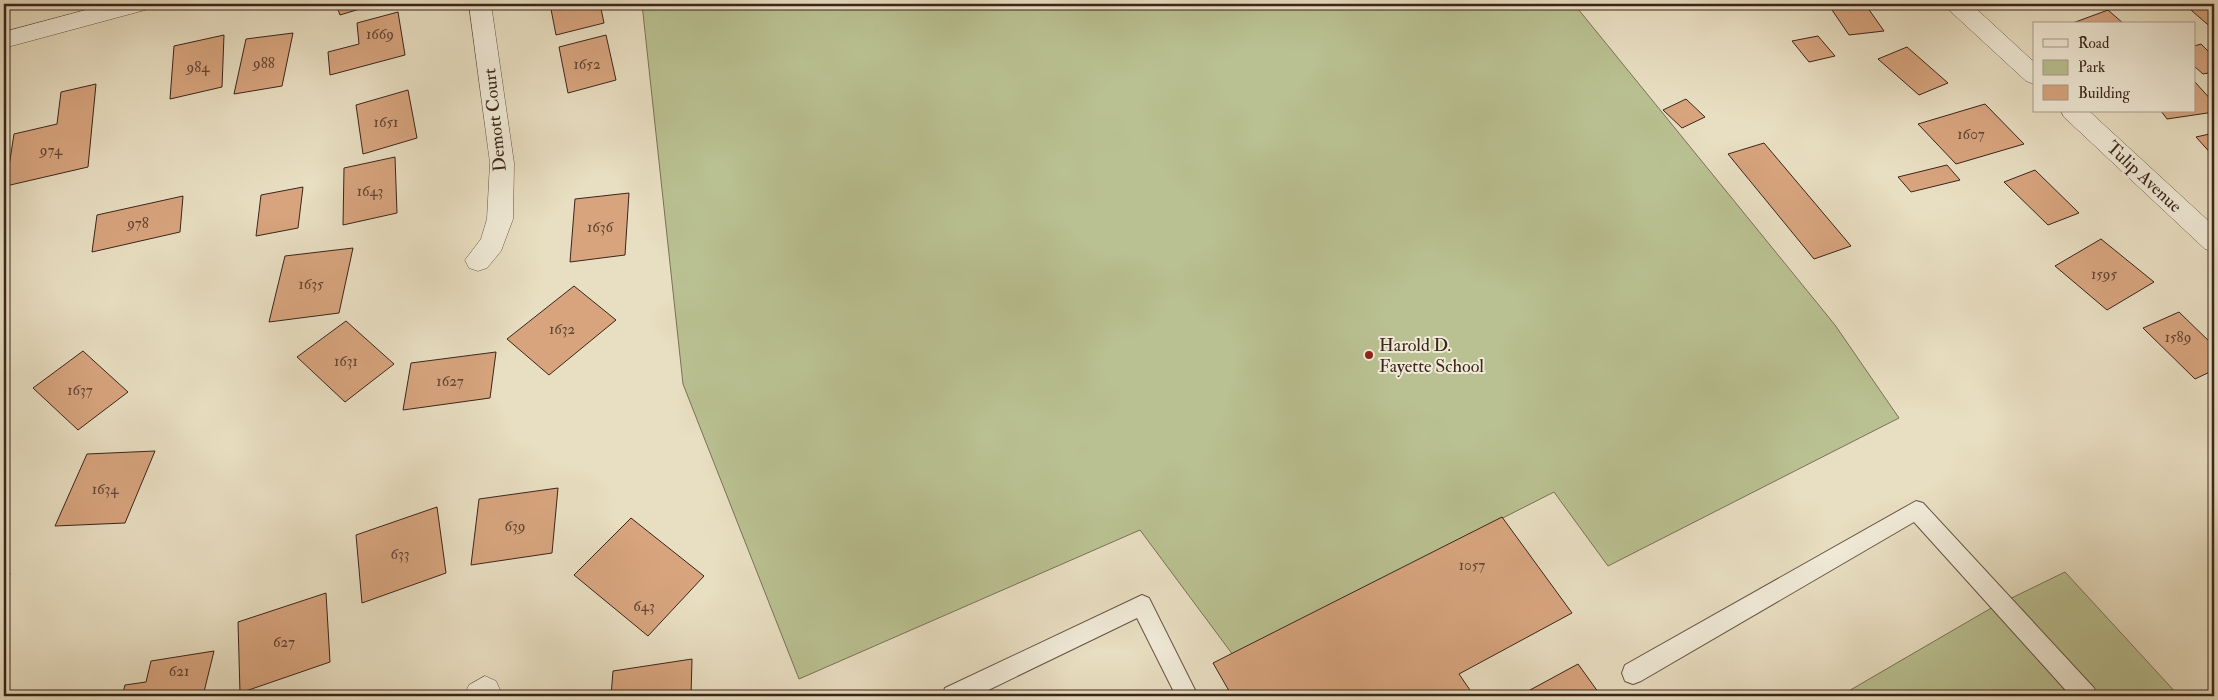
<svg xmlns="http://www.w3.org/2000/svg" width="2218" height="700" font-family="'IM FELL Double Pica',serif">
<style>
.green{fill:#b9c091;stroke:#7a7256}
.building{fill:#d7a47e;stroke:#3b251b}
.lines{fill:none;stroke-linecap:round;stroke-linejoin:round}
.service-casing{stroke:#665344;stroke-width:2}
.minor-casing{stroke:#665344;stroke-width:1}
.service{fill:#f0ead7;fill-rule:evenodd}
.minor{fill:#f0ead7;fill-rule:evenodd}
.poi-dot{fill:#8f2418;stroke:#f0ead7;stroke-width:2}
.labels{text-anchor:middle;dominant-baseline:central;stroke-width:4;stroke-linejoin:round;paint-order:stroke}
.number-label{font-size:15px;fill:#624534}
.street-label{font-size:18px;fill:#3b251b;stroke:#f0ead7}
.poi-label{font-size:18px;fill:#3b251b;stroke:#f0ead7;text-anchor:start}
</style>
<rect width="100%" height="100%" fill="#e8dec1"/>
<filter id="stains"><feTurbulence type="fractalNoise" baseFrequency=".004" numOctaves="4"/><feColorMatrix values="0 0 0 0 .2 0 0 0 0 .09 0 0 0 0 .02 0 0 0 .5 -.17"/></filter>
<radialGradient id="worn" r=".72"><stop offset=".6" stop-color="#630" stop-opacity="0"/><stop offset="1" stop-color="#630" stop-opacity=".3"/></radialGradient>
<path class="green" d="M642,4h932l261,321 64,93 -291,148 -54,-74 -321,163 -93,-125 -341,149 -116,-295z
M2065,572l114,124h-339l153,-89z"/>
<path class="building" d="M336,4h40l-36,11z
M550,4h50l4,19 -48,12z
M1828,4h37l19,27 -35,4z
M2184,4h30v26z
M2108,10l16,14h-54z
M398,12l7,43 -75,20 -2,-23 31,-8 -2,-21z
M293,33l-11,53 -48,8 12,-55z
M224,35l-2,52 -52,12 4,-53z
M606,35l10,45 -48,13 -9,-46z
M1818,36l17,20 -26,6 -17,-21z
M2201,44l13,13v15l-11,2 -9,-8v-20z
M1907,47l41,36 -29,12 -41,-36z
M2194,81l20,22v9l-47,7 -6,-8h33z
M96,84l-8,83 -82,19 8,-52 43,-10 4,-32z
M408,90l9,48 -54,16 -7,-49z
M1686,99l19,18 -23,11 -19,-18z
M1985,104l39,40 -68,20 -38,-40z
M2214,133v24l-18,-20z
M1764,143l87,103 -37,13 -86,-105z
M395,157l2,56 -54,12 1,-57z
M1947,165l13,15 -49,12 -13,-15z
M2035,170l44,43 -31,12 -44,-43z
M303,187l-5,41 -42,8 5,-41z
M629,193l-4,62 -55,7 5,-63z
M183,196l-3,36 -88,20 5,-37z
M2101,239l53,43 -47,28 -52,-44z
M353,248l-14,65 -70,9 16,-66z
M574,286l42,34 -67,55 -42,-36z
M2179,312l35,34v24l-19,9 -52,-51z
M346,321l48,43 -49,38 -48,-45z
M83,351l45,41 -50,38 -45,-42z
M496,352l-6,46 -87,12 8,-47z
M155,451l-30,72 -70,3 32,-72z
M558,488l-6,65 -81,12 8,-66z
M437,507l9,66 -84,30 -6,-68z
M1502,517l70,96 -113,61 15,22h-242l-19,-33z
M631,518l73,58 -56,60 -74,-61z
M4,554l6,20 -6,3z
M326,593l4,69 -90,31 -2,-71z
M214,651l-11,45h-81l3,-11 21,-3 5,-21z
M692,659l-1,37h-80l2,-25z
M1578,664l23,32h-82z"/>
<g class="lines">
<defs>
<path id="service" d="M1916,501l7,2 171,185 3,8h-26l-157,-174 -273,159 -8,3 -8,-3 -3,-8 3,-8z
M1142,595l7,3 49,98h-22l-39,-78 -161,78h-34l3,-8z"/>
<path id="minor" d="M108,4h40l-3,6 -141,38v-16z
M469,4h22l23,159 -1,56 -12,32 -14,17 -9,3 -9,-3 -4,-8 16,-21 6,-20 3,-56z
M1946,4h25l63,58v22l-8,-3 -77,-71z
M2061,111h28l125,115v26l-9,-3 -141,-132z
M485,676l11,5 5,11 -2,4h-35l5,-11z"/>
</defs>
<use href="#service" class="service-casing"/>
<use href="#minor" class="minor-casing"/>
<use href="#service" class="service"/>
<use href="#minor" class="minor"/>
</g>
<circle class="poi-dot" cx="1369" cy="355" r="5"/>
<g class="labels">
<g class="number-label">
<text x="380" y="34">1669</text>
<text x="264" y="63">988</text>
<text x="587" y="64">1652</text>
<text x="198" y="67">984</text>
<text x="386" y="122">1651</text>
<text x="1971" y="134">1607</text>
<text x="51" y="150">974</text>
<text x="370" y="191">1643</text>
<text x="138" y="223">978</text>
<text x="600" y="227">1636</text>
<text x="2104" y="274">1595</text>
<text x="311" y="284">1635</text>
<text x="562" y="329">1632</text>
<text x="2178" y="337">1589</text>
<text x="346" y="361">1631</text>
<text x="450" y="381">1627</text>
<text x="80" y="390">1637</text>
<text x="105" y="489">1634</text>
<text x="515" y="526">639</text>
<text x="400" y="554">633</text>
<text x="1472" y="565">1057</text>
<text x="644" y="606">643</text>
<text x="284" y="642">627</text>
<text x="179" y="671">621</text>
</g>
<g class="street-label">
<text transform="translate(495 120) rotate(-96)">Demott Court</text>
<text transform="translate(2144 177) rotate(43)">Tulip Avenue</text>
</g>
<g class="poi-label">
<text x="1379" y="345">Harold D.<tspan x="1379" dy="21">Fayette School</tspan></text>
</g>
</g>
<rect width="2218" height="700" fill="none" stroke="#e8dec1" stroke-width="20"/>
<rect x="5" y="5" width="2208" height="690" fill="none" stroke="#3b251b" stroke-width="2.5"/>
<rect x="10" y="10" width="2198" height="680" fill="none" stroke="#3b251b"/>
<rect x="2033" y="22" width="162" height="90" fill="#f0ead7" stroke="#a89b8c"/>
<rect x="2043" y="39" width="25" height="8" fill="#f0ead7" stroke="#a89b8c"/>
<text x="2078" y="48" font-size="15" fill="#3b251b">Road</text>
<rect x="2043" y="60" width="25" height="15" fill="#b9c091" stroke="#a89b8c"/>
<text x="2078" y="72" font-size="15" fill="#3b251b">Park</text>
<rect x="2043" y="85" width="25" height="15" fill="#d7a47e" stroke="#a89b8c"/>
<text x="2078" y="98" font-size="15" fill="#3b251b">Building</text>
<rect width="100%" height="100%" filter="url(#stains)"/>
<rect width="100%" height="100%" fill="url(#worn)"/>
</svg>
